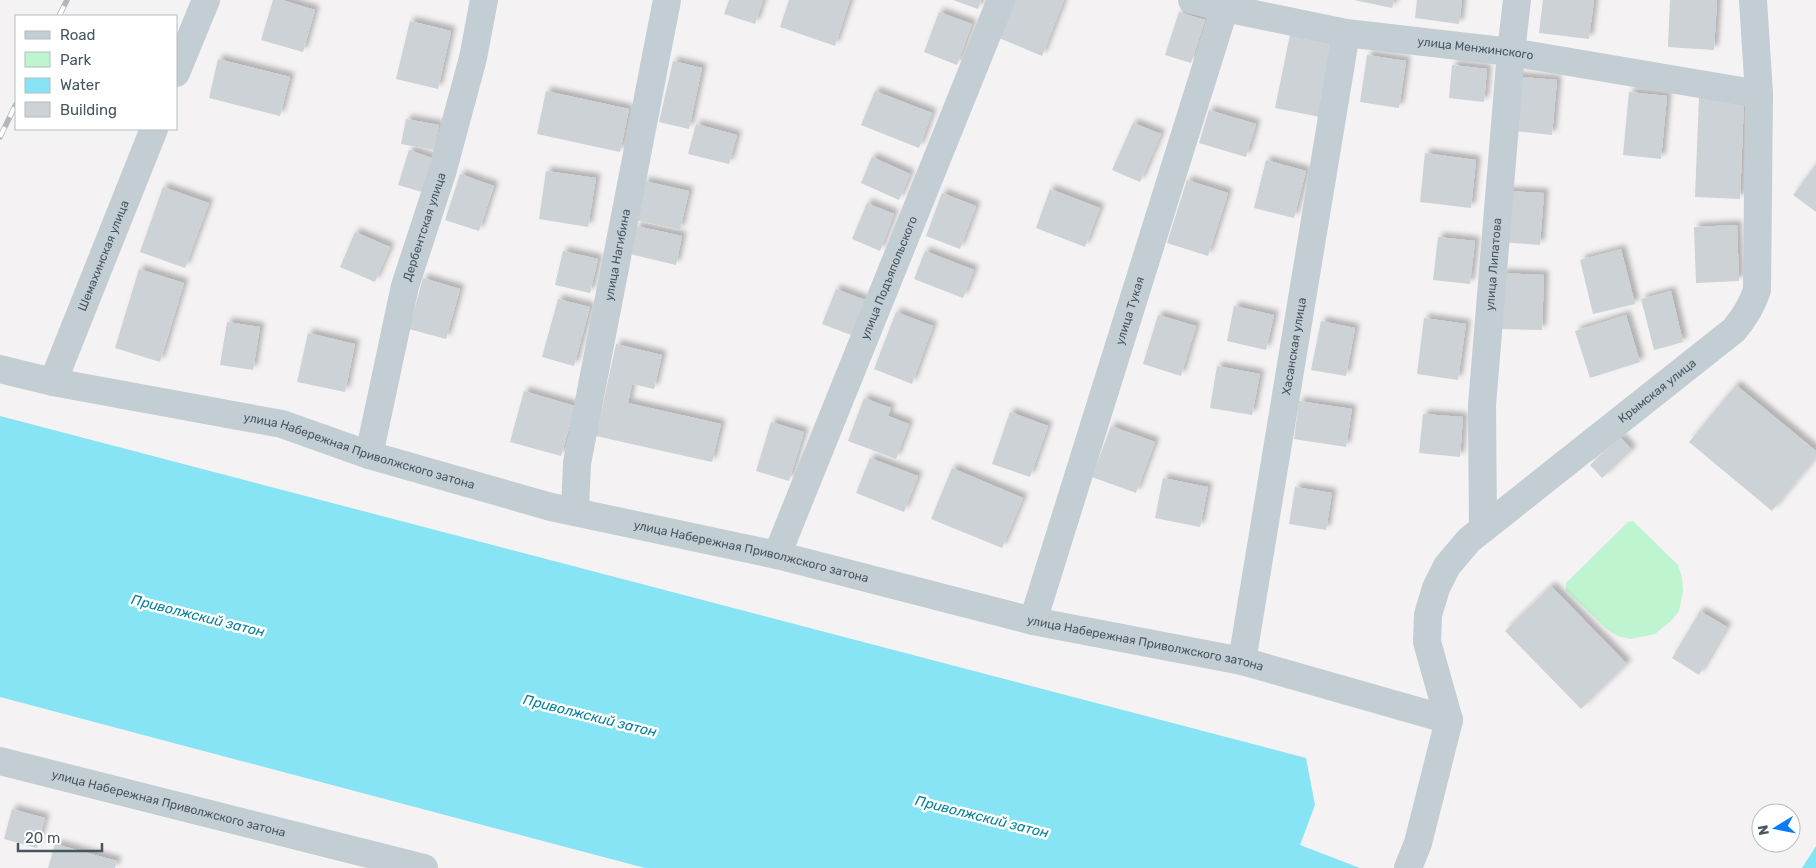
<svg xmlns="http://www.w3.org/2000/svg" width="1816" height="868" font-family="Rubik,sans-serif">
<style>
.green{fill:#bef4d0}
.water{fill:#87e4f5}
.building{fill:#cdd2d6;filter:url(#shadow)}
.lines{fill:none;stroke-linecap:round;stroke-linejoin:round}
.street{stroke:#c2cdd4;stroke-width:28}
.rail-casing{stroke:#b3b7bd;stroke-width:5.5}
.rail{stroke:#fff;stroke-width:4;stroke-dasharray:11;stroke-linecap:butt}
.labels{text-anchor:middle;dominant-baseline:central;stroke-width:5;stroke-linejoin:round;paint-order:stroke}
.street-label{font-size:12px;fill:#475761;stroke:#fff}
.water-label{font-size:14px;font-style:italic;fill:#03829a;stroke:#fff}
</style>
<defs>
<filter id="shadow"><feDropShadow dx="4.5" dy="-4.5" stdDeviation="2.5" flood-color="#0004"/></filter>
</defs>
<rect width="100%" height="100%" fill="#f4f2f2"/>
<path class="green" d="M1633,521l45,44 4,12 1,14 -4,20 -7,9 -17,14 -24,5 -13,-3 -9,-5 -43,-41v-7l62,-61z"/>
<path class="water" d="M0,416l1306,342 9,47 -15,40 60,23h-715l-645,-171z
M1816,846v22h-14z"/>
<path class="building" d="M273,0h9l33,10 -12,42 -42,-12z
M729,0h34l-8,24 -31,-10z
M789,0h61l-15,46 -55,-19z
M953,0h28l-3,9z
M1014,0h50l-22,56 -43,-18z
M1354,0h40l-2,8z
M1417,0h45l-3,24 -44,-6z
M1543,0h51l-5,39 -50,-6z
M1670,0h47l-3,50 -46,-3z
M939,12l33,12 -15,41 -33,-13z
M1179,12l26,8 -14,43 -26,-8z
M410,21l41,10 -13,58 -42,-10z
M1290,35l45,10 -15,72 -45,-9z
M1367,55l39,6 -7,47 -39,-6z
M218,59l72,18 -10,39 -71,-18z
M673,61l29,7 -13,61 -30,-7z
M1452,65l35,4 -3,33 -35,-4z
M1510,76l47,4 -5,55 -47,-5z
M546,91l83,18 -9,43 -83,-18z
M875,91l57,22 -13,35 -58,-23z
M1629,92l38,4 -6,63 -38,-4z
M1699,98l45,2 -4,99 -45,-2z
M1209,110l47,14 -10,33 -47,-14z
M406,119l33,6 -5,25 -33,-6z
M1133,123l28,11 -21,48 -28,-12z
M696,124l41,11 -8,29 -41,-10z
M409,150l23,8 -10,34 -24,-7z
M1425,153l51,7 -5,48 -51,-6z
M872,157l38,17 -11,26 -38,-17z
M1266,160l40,11 -12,47 -40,-10z
M1816,164v48l-23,-17z
M546,171l50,7 -8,49 -49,-8z
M460,174l34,12 -15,45 -34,-11z
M1187,180l41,13 -20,63 -41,-13z
M644,181l45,10 -9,39 -45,-10z
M163,187l46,16 -24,65 -45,-16z
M1050,189l50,19 -15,39 -49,-19z
M1503,191l41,2 -4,52 -40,-3z
M942,193l34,13 -16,43 -34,-13z
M867,203l27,11 -14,37 -28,-12z
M1737,225l2,56 -43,2 -2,-56z
M636,226l46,10 -6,29 -46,-11z
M355,232l35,15 -15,35 -35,-15z
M1438,237l37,4 -5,43 -37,-4z
M1621,249l14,55 -42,10 -13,-54z
M563,251l35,8 -8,34 -35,-8z
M925,251l49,19 -11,28 -49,-19z
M139,269l45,14 -24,79 -45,-14z
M1501,273l43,2 -2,55 -44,-1z
M423,278l37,11 -14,50 -37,-10z
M836,289l29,11 -14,35 -29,-11z
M1671,291l12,51 -29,8 -13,-51z
M558,299l32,8 -16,59 -32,-9z
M1234,306l40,9 -8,35 -39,-9z
M896,312l37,14 -21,58 -38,-15z
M1158,315l38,11 -15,50 -38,-12z
M1626,315l14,47 -50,16 -15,-47z
M1424,318l42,6 -8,56 -41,-6z
M1321,321l34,7 -9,48 -35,-6z
M227,322l33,5 -7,43 -33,-5z
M308,333l47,11 -10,48 -48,-10z
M616,344l46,11 -8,34 -22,-5 -4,19 93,21 -9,38 -116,-26z
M1217,366l43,8 -8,41 -42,-7z
M1736,385l80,66v6l-44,54 -83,-69z
M524,391l51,15 -14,50 -51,-14z
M864,398l27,10 -3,8 21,8 -13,35 -48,-18z
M1299,401l53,8 -6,38 -52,-8z
M1010,412l38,14 -18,51 -38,-13z
M1423,414l40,3 -3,40 -41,-4z
M771,422l33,10 -15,49 -33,-10z
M1111,426l44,16 -19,51 -44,-16z
M1620,437l12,13 -30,28 -12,-13z
M870,458l48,18 -14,36 -48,-19z
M952,468l71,30 -21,50 -71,-29z
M1163,478l45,9 -8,40 -45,-9z
M1295,487l37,6 -6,37 -37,-6z
M1551,586l76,78 -46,45 -76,-78z
M1700,611l27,16 -28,48 -27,-17z
M12,809l33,9 -8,30 -33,-9z
M55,844l62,17 -2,7h-67z"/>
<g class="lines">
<g class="street">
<path id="s1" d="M1192,0l33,8 121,25 165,19 248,42"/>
<path d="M176,73l30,-73"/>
<path id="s2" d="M0,369l53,13 229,42 87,31 182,52 226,48 256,66 209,40 207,59"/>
<path id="s3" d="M53,382l101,-253"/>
<path id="s4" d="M369,455l36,-169 37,-113 31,-115 11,-58"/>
<path id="s5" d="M575,511l2,-48 90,-463"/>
<path id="s6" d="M1483,529l-1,-124 29,-353 6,-52"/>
<path id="s7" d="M777,555l224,-555"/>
<path id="s8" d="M1033,621l194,-621"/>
<path id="s9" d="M1242,661l104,-628"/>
<path id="s10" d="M1449,720l-22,-78 1,-27 8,-27 11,-22 22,-26 265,-210c10,-12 18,-24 23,-40l2,-196 -6,-94"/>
<path id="s11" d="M0,761l424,107"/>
<path d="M1408,868l10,-25 31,-123"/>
</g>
<defs>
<path id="rail" d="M59,16l8,-16
M0,137l16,-33"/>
</defs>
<use href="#rail" class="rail-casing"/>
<use href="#rail" class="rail"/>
</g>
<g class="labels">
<g class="street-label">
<text stroke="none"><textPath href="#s1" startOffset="288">улица Менжинского</textPath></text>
<text stroke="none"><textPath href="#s4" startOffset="235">Дербентская улица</textPath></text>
<text stroke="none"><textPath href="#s3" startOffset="136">Шемахинская улица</textPath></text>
<text stroke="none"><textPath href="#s5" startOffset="260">улица Нагибина</textPath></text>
<text stroke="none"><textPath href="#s6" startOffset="265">улица Липатова</textPath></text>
<text stroke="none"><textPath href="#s7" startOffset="299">улица Подъяпольского</textPath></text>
<text stroke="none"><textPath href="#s8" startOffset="325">улица Тукая</textPath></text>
<text stroke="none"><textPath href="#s9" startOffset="319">Хасанская улица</textPath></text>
<text stroke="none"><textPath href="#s10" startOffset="435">Крымская улица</textPath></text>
<text stroke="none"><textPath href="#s2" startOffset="369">улица Набережная Приволжского затона</textPath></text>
<text stroke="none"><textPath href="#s2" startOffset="774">улица Набережная Приволжского затона</textPath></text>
<text stroke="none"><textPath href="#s2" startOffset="1179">улица Набережная Приволжского затона</textPath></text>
<text stroke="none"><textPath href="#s11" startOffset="174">улица Набережная Приволжского затона</textPath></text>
</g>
<g class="water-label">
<text transform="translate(198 616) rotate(14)">Приволжский затон</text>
<text transform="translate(590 716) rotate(14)">Приволжский затон</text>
<text transform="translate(982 817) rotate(14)">Приволжский затон</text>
</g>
</g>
<rect x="15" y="15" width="162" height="115" fill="#ffffff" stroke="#b5bcc0"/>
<rect x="25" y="31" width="25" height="8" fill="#c2cdd4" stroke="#b5bcc0"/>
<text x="60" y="40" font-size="15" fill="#475761">Road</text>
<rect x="25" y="52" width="25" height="15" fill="#bef4d0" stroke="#b5bcc0"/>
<text x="60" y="65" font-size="15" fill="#475761">Park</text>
<rect x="25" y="78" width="25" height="15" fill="#87e4f5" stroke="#b5bcc0"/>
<text x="60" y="90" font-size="15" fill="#475761">Water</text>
<rect x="25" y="102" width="25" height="15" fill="#cdd2d6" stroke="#b5bcc0"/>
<text x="60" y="115" font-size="15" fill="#475761">Building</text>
<g transform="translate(1776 828) rotate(260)"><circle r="24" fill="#ffffff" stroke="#b5bcc0"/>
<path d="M0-4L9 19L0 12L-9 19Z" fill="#097df7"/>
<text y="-8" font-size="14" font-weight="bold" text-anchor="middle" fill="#475761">N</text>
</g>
<path d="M18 843v8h84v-8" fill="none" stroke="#475761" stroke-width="2.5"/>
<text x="25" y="843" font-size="15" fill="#475761" stroke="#ffffff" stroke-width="4" paint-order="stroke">20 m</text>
</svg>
